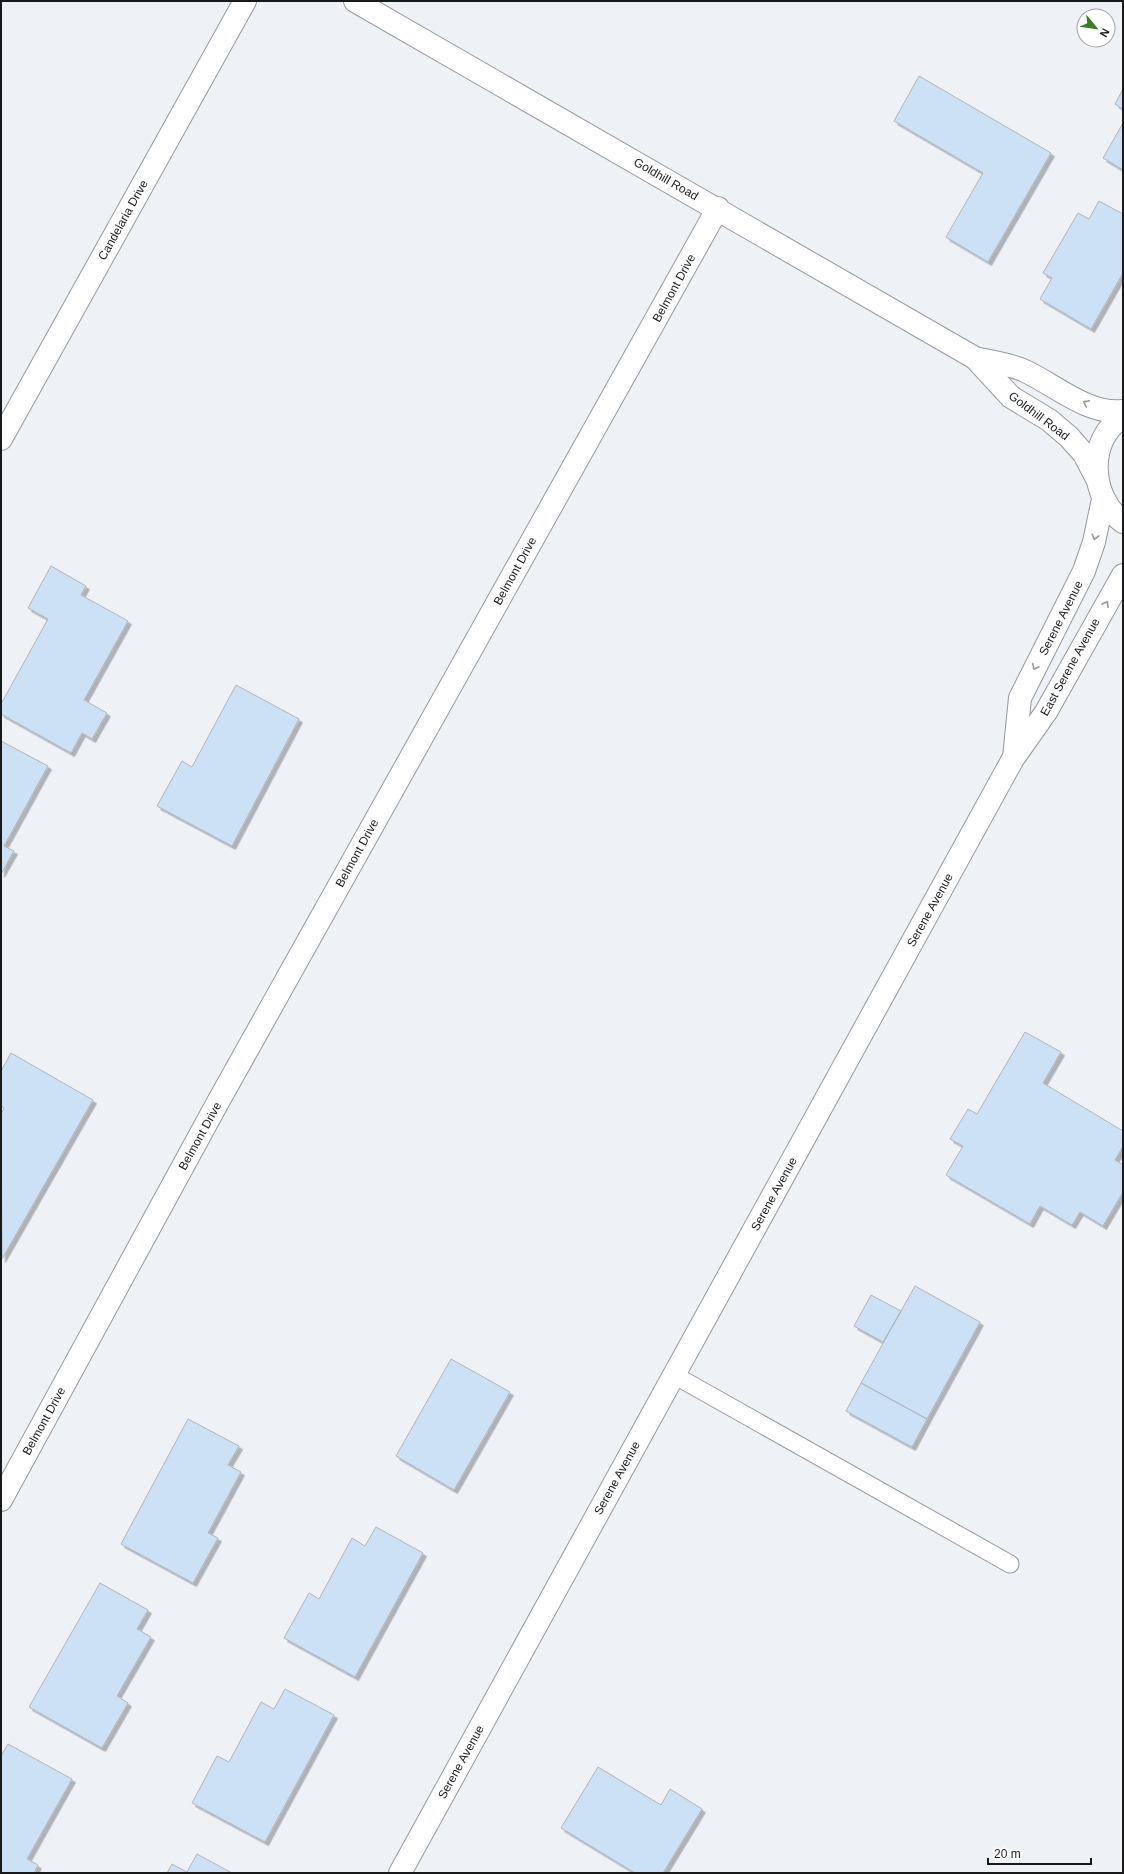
<svg xmlns="http://www.w3.org/2000/svg" width="1124" height="1874" font-family="Arial,sans-serif">
<style>
.building{fill:#cce0f6;stroke:#b1b5ba;filter:url(#shadow)}
.lines{fill:none;stroke-linecap:round;stroke-linejoin:round}
.service-casing{stroke:#95999d;stroke-width:19}
.minor-casing{stroke:#95999d;stroke-width:24}
.tertiary-casing{stroke:#95999d;stroke-width:24}
.service{stroke:#fff;stroke-width:17}
.minor{stroke:#fff;stroke-width:22}
.tertiary{stroke:#fff;stroke-width:22}
.oneway{stroke:#979898}
.labels{text-anchor:middle;dominant-baseline:central;stroke-width:3.5;stroke-linejoin:round;paint-order:stroke}
.street-label{font-size:12px;fill:#17191b;stroke:#fff}
</style>
<defs>
<filter id="shadow"><feDropShadow dx="3.5" dy="3.5" stdDeviation="0" flood-color="#0004"/></filter>
</defs>
<rect width="100%" height="100%" fill="#eef2f7"/>
<path class="building" d="M919,76l132,77 -63,109 -42,-25 37,-64 -89,-52z
M1123,89v20l-8,-5z
M1123,123v47l-20,-12z
M1099,201l24,13v59l-32,56 -51,-30 12,-21 -9,-5 35,-60 11,6z
M51,566l35,20 -5,9 47,26 -44,79 23,13 -15,26 -10,-6 -11,20 -70,-39v-10l47,-85 -20,-11z
M236,685l63,34 -67,127 -75,-40 25,-45 10,6z
M1,741l47,25 -44,80 10,5 -13,23z
M1025,1032l36,20 -18,31 80,48v15l-8,14 8,5v27l-20,34 -23,-14 -8,13 -32,-19 -10,18 -84,-49 17,-29 -13,-7 18,-30 9,5z
M11,1053l82,47 -91,159 -1,-145 3,-6 -3,-2v-35z
M915,1286l65,36 -53,97 -66,-36z
M871,1295l30,16 -18,31 -29,-16z
M451,1359l59,33 -56,98 -58,-34z
M861,1383l66,36 -15,28 -66,-36z
M188,1419l51,27 -11,19 13,7 -33,61 10,5 -25,45 -72,-39z
M376,1527l47,26 -68,124 -71,-39 25,-45 10,6 33,-61 13,8z
M100,1583l48,27 -11,19 14,8 -34,59 11,7 -26,45 -73,-41z
M285,1689l49,26 -69,127 -73,-39 25,-47 12,6 32,-60 13,7z
M8,1744l64,35 -45,80 11,6 -4,8h-33v-117z
M598,1767l63,38 9,-16 32,20 -39,64h-28l-74,-45z
M197,1854l35,19h-65l5,-9 15,8z"/>
<g class="lines">
<defs>
<path id="service" d="M674,1375l336,189"/>
<path id="minor" d="M355,1l620,357c16,4 36,6 50,13 30,14 63,44 98,40
M975,358l36,39 38,23 20,17 15,17 13,25
M1,439l244,-438
M1,1500l217,-398 500,-894"/>
<path id="tertiary" d="M1123,417c-37,22 -33,81 0,105
M1015,756l31,-44 77,-137
M400,1873l614,-1116 6,-59 64,-127 10,-29 9,-43"/>
</defs>
<use href="#service" class="service-casing"/>
<use href="#minor" class="minor-casing"/>
<use href="#tertiary" class="tertiary-casing"/>
<use href="#service" class="service"/>
<use href="#minor" class="minor"/>
<use href="#tertiary" class="tertiary"/>
</g>
<defs><path id="oneway-chevron" d="M-2-3.5L2.5 0L-2 3.5" fill="none" stroke-width="1.6" stroke-linecap="round" stroke-linejoin="round"/></defs>
<g class="oneway">
<use href="#oneway-chevron" transform="translate(1086 403) rotate(-154)"/>
<use href="#oneway-chevron" transform="translate(1095 537) rotate(104)"/>
<use href="#oneway-chevron" transform="translate(1106 604) rotate(-61)"/>
<use href="#oneway-chevron" transform="translate(1035 667) rotate(117)"/>
</g>
<g class="labels">
<g class="street-label">
<text transform="translate(666 179) rotate(30)">Goldhill Road</text>
<text transform="translate(123 220) rotate(-61)">Candelaria Drive</text>
<text transform="translate(674 288) rotate(-61)">Belmont Drive</text>
<text transform="translate(1039 416) rotate(37)">Goldhill Road</text>
<text transform="translate(515 571) rotate(-61)">Belmont Drive</text>
<text transform="translate(1061 618) rotate(-63)">Serene Avenue</text>
<text transform="translate(1070 667) rotate(-61)">East Serene Avenue</text>
<text transform="translate(357 853) rotate(-61)">Belmont Drive</text>
<text transform="translate(930 910) rotate(-61)">Serene Avenue</text>
<text transform="translate(200 1136) rotate(-61)">Belmont Drive</text>
<text transform="translate(774 1194) rotate(-61)">Serene Avenue</text>
<text transform="translate(44 1421) rotate(-61)">Belmont Drive</text>
<text transform="translate(617 1478) rotate(-61)">Serene Avenue</text>
<text transform="translate(461 1762) rotate(-61)">Serene Avenue</text>
</g>
</g>
<rect width="1124" height="1874" fill="none" stroke="#17191b" stroke-width="4"/>
<g transform="translate(1096 28) rotate(119)"><circle r="19" fill="#ffffff" stroke="#a2a3a4"/>
<path d="M0-3L7 15L0 10L-7 15Z" fill="#397d1f"/>
<text y="-6" font-size="11" font-weight="bold" text-anchor="middle" fill="#17191b">N</text>
</g>
<path d="M988 1858v6h103v-6" fill="none" stroke="#17191b" stroke-width="2"/>
<text x="994" y="1858" font-size="12" fill="#17191b" stroke="#ffffff" stroke-width="3" paint-order="stroke">20 m</text>
</svg>
